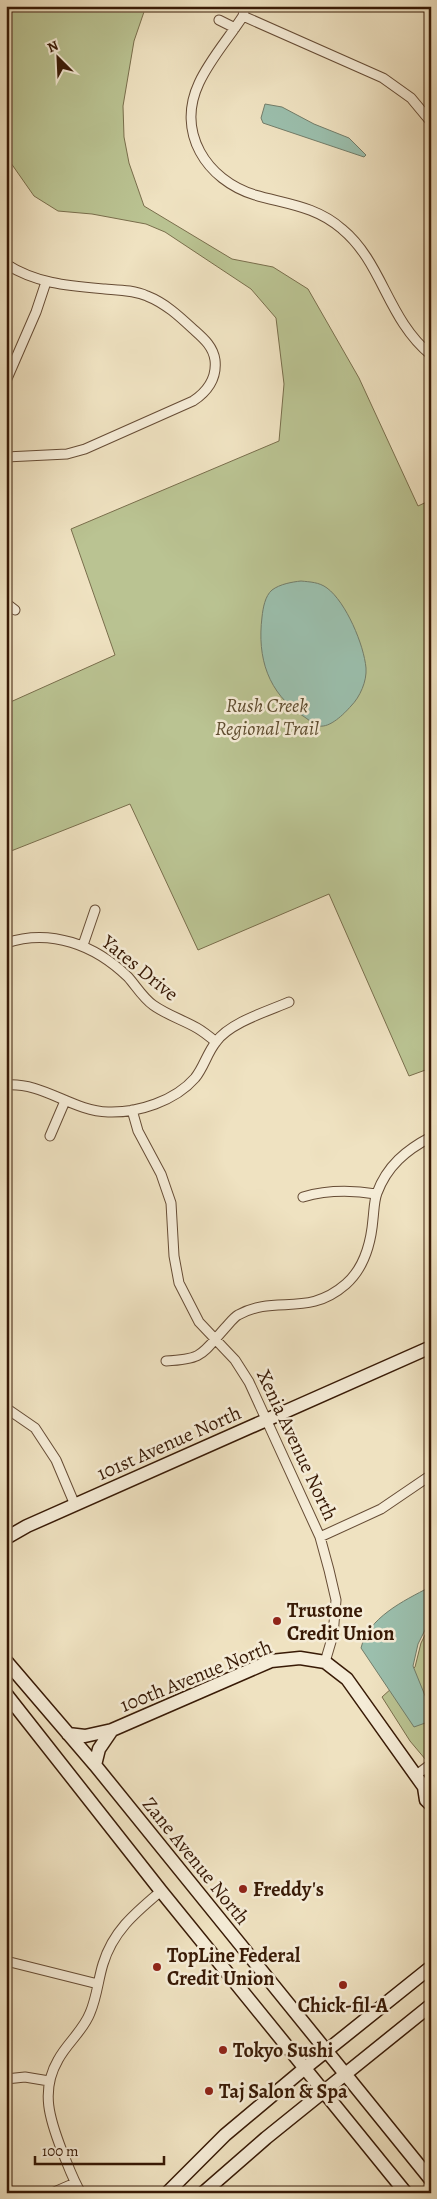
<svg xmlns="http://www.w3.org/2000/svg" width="437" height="2199" font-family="Alegreya,serif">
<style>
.green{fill:#bac392;stroke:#796e4c}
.water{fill:#9bbfad;stroke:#737d6a}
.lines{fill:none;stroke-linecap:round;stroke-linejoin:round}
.street-casing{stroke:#664c35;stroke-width:11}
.secondary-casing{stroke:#381a06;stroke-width:15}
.street{stroke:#f5ecd7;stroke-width:9}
.secondary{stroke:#f5ecd7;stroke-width:12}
.poi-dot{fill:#8f2418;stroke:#f5ecd7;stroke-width:2}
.labels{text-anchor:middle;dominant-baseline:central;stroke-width:5;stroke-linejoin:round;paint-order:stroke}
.park-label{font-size:20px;font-style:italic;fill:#5f4d30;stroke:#f5ecd7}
.street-label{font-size:20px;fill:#381a06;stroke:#f5ecd7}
.poi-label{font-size:20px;font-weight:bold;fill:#381a06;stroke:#f5ecd7;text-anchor:start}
</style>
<rect width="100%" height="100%" fill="#efe2c1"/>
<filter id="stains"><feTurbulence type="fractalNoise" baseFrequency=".004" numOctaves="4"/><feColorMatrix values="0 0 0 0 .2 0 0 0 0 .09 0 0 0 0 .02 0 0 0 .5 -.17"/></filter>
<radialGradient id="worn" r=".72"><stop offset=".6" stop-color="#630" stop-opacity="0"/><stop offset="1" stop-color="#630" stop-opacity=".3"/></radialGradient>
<path class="green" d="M6,6h140l-12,35 -11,65 1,31 5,26 15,43 88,53 41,8 35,22 51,89 59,128 13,-6v568l-22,8 -80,-182 -131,56 -68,-146 -124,49v-149l109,-49 -44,-126 208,-88 5,-57 -8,-66 -25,-29 -86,-57 -19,-8 -54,-10 -34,-3 -24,-15 -28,-40z
M431,1623v143l-21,-25 -28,-44 33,-30 6,-24z"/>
<path class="water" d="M265,104l17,3 32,17 35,14 17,17 -2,2 -101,-34 -2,-5z
M301,581c9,1 18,1 26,7 19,14 37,57 39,80 1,13 -6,29 -15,38 -7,8 -21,22 -32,20 -5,-1 -11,-7 -16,-10 -35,-23 -46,-58 -41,-99 1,-9 3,-21 10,-27 8,-6 20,-8 29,-9z
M430,1587l1,31 -13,26 -5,22 15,37v19l-14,5 -53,-79c7,-30 42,-47 69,-61z"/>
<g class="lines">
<defs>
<path id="street" d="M245,6l-2,10c-14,22 -33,43 -44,67 -23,49 7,97 56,112 31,9 61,11 87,34 41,34 45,90 89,126
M243,16l140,62 28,20 20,24
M219,20l16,8
M6,264c31,20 64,22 99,25 14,1 29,1 42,7 18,7 32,20 46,33 10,9 20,17 22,31 2,18 -7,31 -22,41l-108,48 -18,5 -61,3
M6,381l30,-69 10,-30
M6,603l9,7
M6,943c45,-15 89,2 122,34 8,9 15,21 25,28 14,10 30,15 44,23 7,4 13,9 19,14
M83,945l12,-35
M6,1085c37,-3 66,26 102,27 30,1 67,-11 87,-34 9,-11 12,-25 21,-36 13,-19 52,-31 73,-40
M132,1110l6,21 23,43 10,29 3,53 5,27 20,39 36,38 14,22 71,155 9,33 7,30 -3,35 -8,27
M50,1136l15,-35
M303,1197c24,-7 48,-7 73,-3
M166,1361c37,-2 35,-6 59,-33 4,-4 8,-10 13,-13 38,-21 69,3 108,-31 18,-16 25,-41 27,-65 1,-8 1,-18 4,-26 10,-27 29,-43 54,-56
M6,1408l29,20 21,32 19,45
M320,1537l61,-28 50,-34
M415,1776l16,-12
M6,1961l92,23
M6,2079l19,-2 24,4
M52,2193l23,-10
M81,2193c-8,-13 -13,-28 -19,-42 -12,-31 -22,-60 -4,-91 9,-17 25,-29 32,-47 7,-16 8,-33 13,-49 10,-33 32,-51 58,-73"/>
<path id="secondary" d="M6,1538l21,-12 404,-179
M6,1661l89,104 336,415
M6,1694l155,197 245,302
M68,1734l17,2 27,-6 159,-69 29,-3 25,4 22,17 77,108 2,13 5,5
M95,1765l4,-16 13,-19
M167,2193l58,-58 80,-67 126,-101
M203,2193l63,-55 165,-133"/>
</defs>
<use href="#street" class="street-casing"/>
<use href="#secondary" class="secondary-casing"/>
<use href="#street" class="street"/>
<use href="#secondary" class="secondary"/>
</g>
<g class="poi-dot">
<circle cx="277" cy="1621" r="5"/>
<circle cx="243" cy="1889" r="5"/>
<circle cx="157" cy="1967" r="5"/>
<circle cx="343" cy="1985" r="5"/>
<circle cx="223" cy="2050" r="5"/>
<circle cx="209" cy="2091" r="5"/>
</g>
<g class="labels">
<g class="park-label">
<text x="267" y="705">Rush Creek<tspan x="267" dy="23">Regional Trail</tspan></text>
</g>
<g class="street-label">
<text transform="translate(140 968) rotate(39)">Yates Drive</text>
<text transform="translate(169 1443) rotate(-24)">101st Avenue North</text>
<text transform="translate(297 1445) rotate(65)">Xenia Avenue North</text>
<text transform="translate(196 1676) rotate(-22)">100th Avenue North</text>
<text transform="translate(196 1861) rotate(51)">Zane Avenue North</text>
</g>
<g class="poi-label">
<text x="287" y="1610">Trustone<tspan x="287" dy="23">Credit Union</tspan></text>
<text x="253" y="1889">Freddy's</text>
<text x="167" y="1955">TopLine Federal<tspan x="167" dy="23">Credit Union</tspan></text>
<text x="343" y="2005" text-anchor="middle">Chick-fil-A</text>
<text x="233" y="2050">Tokyo Sushi</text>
<text x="219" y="2091">Taj Salon &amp; Spa</text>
</g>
</g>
<rect width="437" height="2199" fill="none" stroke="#efe2c1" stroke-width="25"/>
<rect x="8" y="8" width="422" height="2184" fill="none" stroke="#381a06" stroke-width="2.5"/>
<rect x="12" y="12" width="412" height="2174" fill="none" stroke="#381a06"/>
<g transform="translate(58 58) rotate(336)" stroke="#f5ecd7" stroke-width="4" paint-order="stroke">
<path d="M0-4L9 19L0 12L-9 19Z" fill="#381a06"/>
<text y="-8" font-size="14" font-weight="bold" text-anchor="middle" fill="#381a06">N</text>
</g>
<path d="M35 2156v8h129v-8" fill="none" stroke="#381a06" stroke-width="2.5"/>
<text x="42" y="2156" font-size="15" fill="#381a06" stroke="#f5ecd7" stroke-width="4" paint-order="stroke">100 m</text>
<rect width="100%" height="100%" filter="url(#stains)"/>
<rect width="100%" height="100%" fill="url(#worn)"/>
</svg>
